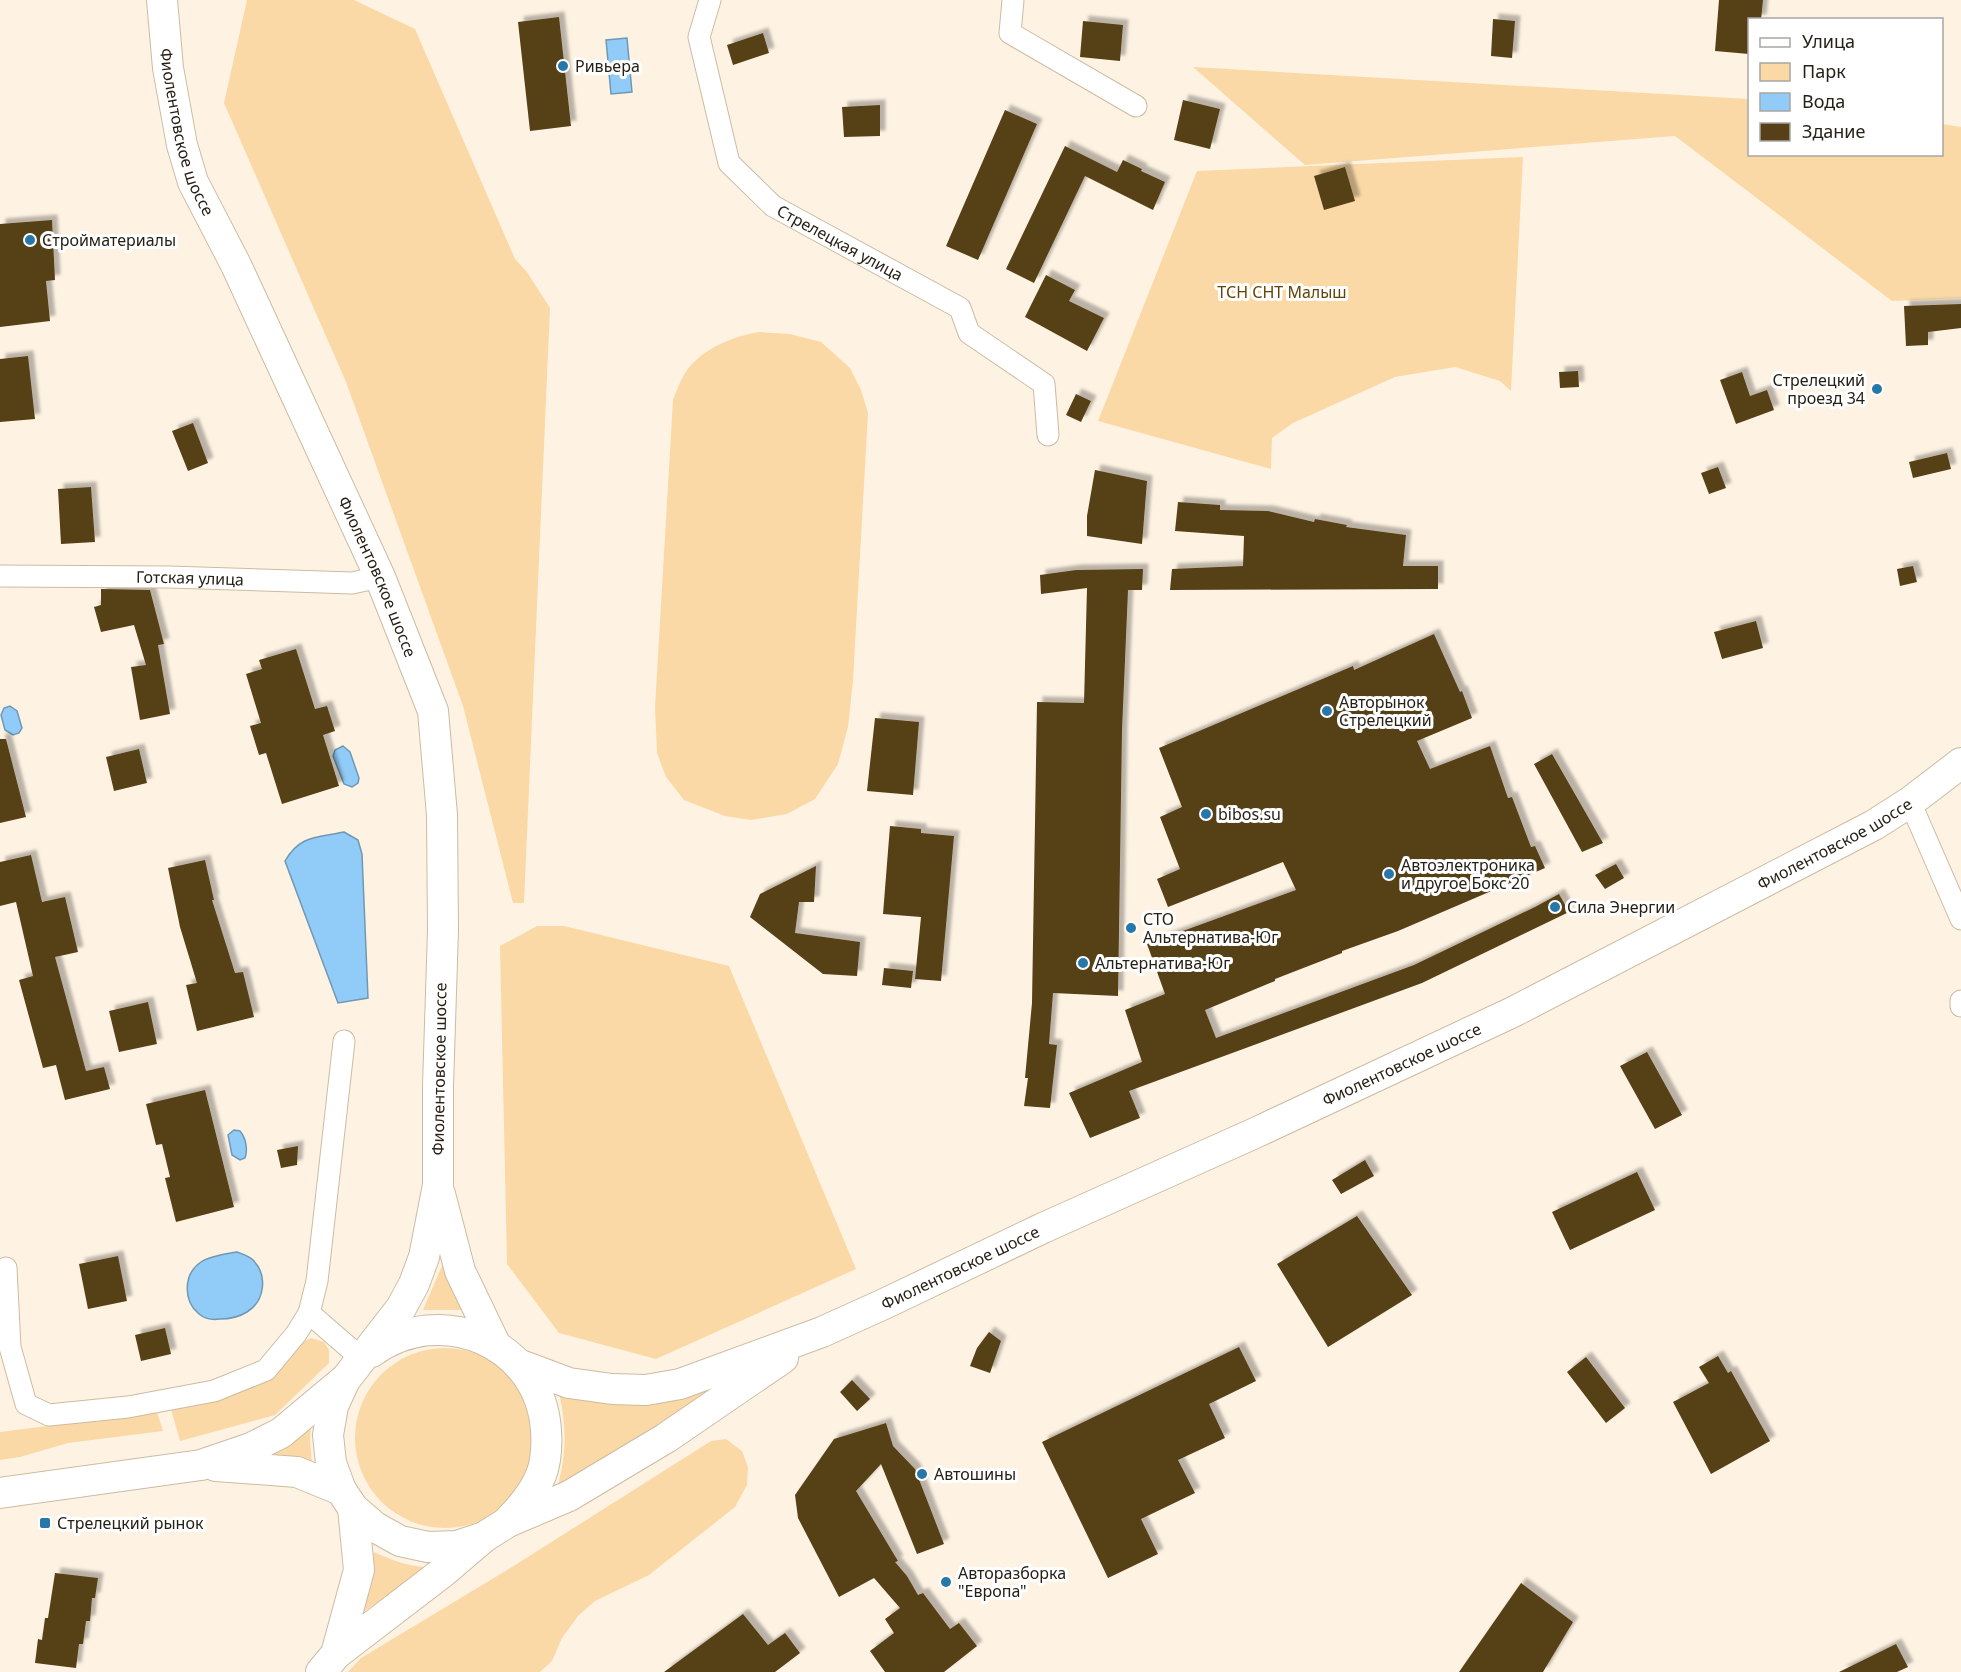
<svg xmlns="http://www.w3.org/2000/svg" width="1961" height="1672" font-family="'Noto Sans',sans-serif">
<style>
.green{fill:#fad9a6}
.water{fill:#90ccf7;stroke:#7098b4;stroke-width:1.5}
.building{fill:#573f17;filter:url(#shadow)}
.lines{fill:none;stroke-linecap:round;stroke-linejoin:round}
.street-casing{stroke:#ccbba2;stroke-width:23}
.secondary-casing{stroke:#ccbba2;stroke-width:32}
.street{stroke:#fff;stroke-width:21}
.secondary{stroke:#fff;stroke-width:30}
.poi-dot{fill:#2778a9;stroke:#fff;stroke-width:2}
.labels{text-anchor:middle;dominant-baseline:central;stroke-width:6;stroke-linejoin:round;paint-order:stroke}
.poi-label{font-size:16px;fill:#272017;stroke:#fff;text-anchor:start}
.street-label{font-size:16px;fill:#272017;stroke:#fff}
.park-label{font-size:16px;fill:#644406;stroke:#fff}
</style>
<defs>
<filter id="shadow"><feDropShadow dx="5.5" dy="-5.5" stdDeviation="1.5" flood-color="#0004"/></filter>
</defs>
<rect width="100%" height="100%" fill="#fef3e3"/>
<path class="green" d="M247,0h107l61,29 100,230 12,13 23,36 -26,595h-11l-50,-197 -117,-324 -122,-279z
M1193,67l556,32 1,55h192v-30l19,3v171l-69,3 -217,-165 -370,29z
M1523,157l-12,234 -11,-10 -45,-14 -60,10 -102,46 -21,15 -1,31 -173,-48 99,-250z
M759,332l31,2 31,8 29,26 11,22 7,23 -15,268 -5,46 -10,37 -23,35 -28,15 -36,6 -26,-4 -41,-16 -18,-23 -9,-24 -2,-46 18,-307c5,-13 10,-28 21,-38 17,-17 42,-26 65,-30z
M537,926h27l165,40 127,303 -200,90 -97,-26 -52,-69 -7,-318z
M444,1261l22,49h-43z
M311,1338l13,4 5,8v13l-54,52 -95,26 -10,-35z
M355 1438a90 90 0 1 1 180 0a90 90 0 1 1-180 0Z
M746,1369l-189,120c10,-36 10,-64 1,-100z
M157,1412l6,19 -95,12 -48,14 -20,3v-28z
M311,1421l-1,22 2,19 -57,-4z
M726,1439l16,12 6,16 -1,18 -12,22 -86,68 -54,26 -17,15 -16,22 -10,23 -12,11h-192l13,-14 151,-91 199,-126z
M374,1552c18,8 34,15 55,15l-75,51 19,-42z"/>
<path class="water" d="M627,38l5,54 -21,2 -5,-54z
M10,706l7,5 5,17 -3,5 -6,2 -8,-5 -4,-15 3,-7z
M343,746l7,6 9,26 -1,5 -6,4 -8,-3 -11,-28 2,-6z
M344,832l14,8 4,14 6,144 -30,5 -53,-142c15,-26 31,-23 59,-29z
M234,1130l6,1c6,7 8,19 5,27l-5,2 -8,-5 -4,-20z
M237,1252c5,2 12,4 16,8 15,15 12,41 -6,52 -8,5 -18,7 -27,7 -7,1 -15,0 -21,-5 -16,-13 -16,-40 2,-52 9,-6 25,-8 36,-10z"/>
<path class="building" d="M1719,0h44l-2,20h-12v34l-34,-3z
M559,17l12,109 -41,5 -12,-109z
M1493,19l22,2 -3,37 -21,-2z
M1083,21l40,4 -3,36 -40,-4z
M763,33l6,20 -36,12 -6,-20z
M1183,100l37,9 -10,40 -36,-9z
M880,105v31l-36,1 -2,-30z
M1005,110l32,14 -59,136 -32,-14z
M1065,146l52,26 6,-12 19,9 -1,2 24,11 -12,28 -68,-34 -51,107 -28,-14z
M1345,167l10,34 -31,9 -10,-34z
M52,220l3,60 -9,1 4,40 -50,6v-103z
M1046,275l29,15 -6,11 35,17 -17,33 -62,-34z
M1961,304v24l-33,4v13l-22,1 -2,-40z
M28,356l7,63 -35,3v-63z
M1578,371l1,16 -19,1 -1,-16z
M1742,372l8,24 17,-6 7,20 -38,14 -16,-44z
M1076,394l15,7 -10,21 -15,-7z
M193,423l15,40 -20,8 -16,-40z
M1947,453l4,16 -38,9 -4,-16z
M1718,467l8,21 -17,6 -8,-21z
M1095,470l52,11 -5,63 -55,-8v-20z
M91,487l4,55 -34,2 -3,-55z
M1178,502l42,3v5l48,1 46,11 1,-3 32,6 -1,2 60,8 -3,31h35v23l-268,1 2,-21 71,-3 1,-30 -69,-5z
M1913,566l4,16 -17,4 -3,-17z
M1143,569l-1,21h-14l-6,140 -4,266 -65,-3 -4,51 8,1 -7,63 -26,-2 4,-28h-3l7,-75 5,-301 47,1 3,-115 -46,6 -1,-19 36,-5z
M101,589l49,1 14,54 -6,1 12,69 -30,6 -9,-53 15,-2 -12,-40 -33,7 -7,-25 7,-2z
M1756,621l7,27 -41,11 -8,-27z
M1434,634l26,58 2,-1 10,27 -55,23 13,28 60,-23 18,52 4,-1 19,50 4,-1 10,22 -147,63 -56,20v2l-67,26v2l-70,29 11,28 198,-73 121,-58 24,-13 10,18 -147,71 -293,108 11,27 -50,20 -21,-45 73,-31 -17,-52 40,-16 -18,-50 149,-54 -13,-28 -115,45 -11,-28 23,-10 -20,-52 22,-10 -23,-59 194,-82 1,4z
M296,649l19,60 12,-3 8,25 -12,4 16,51 -57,18 -16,-51 -7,2 -9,-29 11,-3 -15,-49 16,-5 -3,-9z
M875,718l44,4 -6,73 -46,-4z
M0,739h6l20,78 -26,6z
M139,749l8,34 -33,8 -8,-34z
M1552,754l51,89 -21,9 -48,-88z
M890,826l31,3v4l33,3 -13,145 -26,-2 6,-62 -38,-3z
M31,855l11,47 23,-5 13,55 -23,5 31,114 18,-4 6,22 -45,11 -9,-35 -13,3 -24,-88 14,-4 -17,-74 -16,4v-44z
M205,860l9,40h-2l23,73 8,-1 11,45 -57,14 -11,-46 11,-2 -17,-56 -12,-59z
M1616,864l8,14 -19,11 -10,-14z
M816,866l-2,36h-15l-4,31 65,9 -3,34 -34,-2 -73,-57 10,-23z
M884,968l29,3 -2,17 -29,-3z
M148,1002l9,42 -38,8 -10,-41z
M1647,1052l35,63 -27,14 -35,-63z
M205,1090l29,117 -58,15 -11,-44 5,-1 -8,-33 -6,1 -10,-41z
M298,1146l-1,19 -16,3 -4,-18z
M1365,1160l9,16 -33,18 -9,-14z
M1637,1172l18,38 -85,40 -18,-38z
M1357,1216l55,79 -84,52 -51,-83z
M118,1256l9,45 -39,8 -9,-45z
M165,1328l6,26 -30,7 -6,-26z
M989,1332l12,9 -11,32 -20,-7 7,-18z
M1239,1347l17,34 -47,23 16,34 -47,22 17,33 -54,26 17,35 -50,24 -66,-136z
M1718,1356l10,17 3,-2 39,70 -59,33 -38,-72 36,-19 -10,-16z
M1586,1357l39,51 -19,15 -39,-51z
M852,1380l18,19 -13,12 -17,-19z
M886,1423l7,23 22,23 29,75 -27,10 -36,-90 -25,27 42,70 -3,1 12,14 11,19 5,-2 27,36 9,-6 18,23 -33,26h-59l-15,-21 24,-18 -9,-14 15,-11 -26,-30 -35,19 -41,-79 -3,-23 39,-56z
M55,1573l43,5 -3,20h-3l-2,23h-4l-3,23h-4l-3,24 -41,-5 3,-24 4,1 3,-22h3z
M1521,1583l52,39 -30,50h-84z
M743,1614l25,31 17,-12 15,20 -25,19h-111z
M1896,1644l12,23 -11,5h-58z"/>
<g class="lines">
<defs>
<g id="street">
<path id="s1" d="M710,0l-11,37 30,126 44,43 187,102 9,25 75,51 4,51"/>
<path d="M1013,0l-3,33 126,73"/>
<path id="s2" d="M0,576l169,1 183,6 28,-6"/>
<path d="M1910,802l51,117"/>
<path d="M1961,1001v5"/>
<path d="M6,1268l4,79 16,57 23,11 79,-8 86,-16 52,-21 30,-36 13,-21 8,-32 27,-240"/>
<path d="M309,1313l53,46"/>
</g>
<g id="secondary">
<path id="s3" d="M162,0l6,68 14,77 11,37 43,83 144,312 53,134 9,104 1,115 -5,156v99l-14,72 -10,27 -13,24 -56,72 -12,26 -5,29 3,28 10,27 12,18 22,19 25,14 28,6 29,-1 27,-9"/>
<path d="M440,1194l20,77 36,75"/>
<path d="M372,1352c69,-51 168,-9 174,78 1,15 0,32 -5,45 -7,18 -19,32 -32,45"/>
<path id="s4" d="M518,1364l51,19 43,6 34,1 34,-6 142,-52 62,-28 159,-76 212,-95 258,-121 361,-187 36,-23 51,-39"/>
<path d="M216,1466l81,6 44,18"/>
<path d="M0,1493l201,-28 50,-17 30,-15 61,-51"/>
<path d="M336,1654l23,-84 -6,-62"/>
<path d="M321,1672l15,-18 107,-82 41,-35 24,-15 61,-26 97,-58 117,-80"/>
</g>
</defs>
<use href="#street" class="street-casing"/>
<use href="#secondary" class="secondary-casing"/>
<use href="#street" class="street"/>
<use href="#secondary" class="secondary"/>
</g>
<g class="poi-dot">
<circle cx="563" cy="66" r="6"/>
<circle cx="30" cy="240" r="6"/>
<circle cx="1877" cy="389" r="6"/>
<circle cx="1327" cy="711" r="6"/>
<circle cx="1206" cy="814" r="6"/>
<circle cx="1389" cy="874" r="6"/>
<circle cx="1555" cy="907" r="6"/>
<circle cx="1131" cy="928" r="6"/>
<circle cx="1083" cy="963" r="6"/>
<circle cx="922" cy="1474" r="6"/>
<rect x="39" y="1517" width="12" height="12" rx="3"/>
<circle cx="946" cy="1582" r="6"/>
</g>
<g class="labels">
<g class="poi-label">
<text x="575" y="66">Ривьера</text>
<text x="42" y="240">Стройматериалы</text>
<text x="1865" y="380" text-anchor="end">Стрелецкий<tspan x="1865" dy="18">проезд 34</tspan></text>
<text x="1339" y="702">Авторынок<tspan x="1339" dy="18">Стрелецкий</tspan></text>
<text x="1218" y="814">bibos.su</text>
<text x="1401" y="865">Автоэлектроника<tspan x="1401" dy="18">и другое Бокс 20</tspan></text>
<text x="1567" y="907">Сила Энергии</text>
<text x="1143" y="919">СТО<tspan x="1143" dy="18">Альтернатива-Юг</tspan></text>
<text x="1095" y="963">Альтернатива-Юг</text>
<text x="934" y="1474">Автошины</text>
<text x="57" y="1523">Стрелецкий рынок</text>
<text x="958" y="1573">Авторазборка<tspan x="958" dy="18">"Европа"</tspan></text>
</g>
<g class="street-label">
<text stroke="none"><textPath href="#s3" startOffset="135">Фиолентовское шоссе</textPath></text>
<text stroke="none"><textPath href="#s1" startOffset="306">Стрелецкая улица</textPath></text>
<text stroke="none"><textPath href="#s3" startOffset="621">Фиолентовское шоссе</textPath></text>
<text stroke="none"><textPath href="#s2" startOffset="190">Готская улица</textPath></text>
<text stroke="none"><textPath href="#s4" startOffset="1442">Фиолентовское шоссе</textPath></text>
<text stroke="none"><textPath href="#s4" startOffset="956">Фиолентовское шоссе</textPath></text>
<text transform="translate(439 1069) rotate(-89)">Фиолентовское шоссе</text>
<text stroke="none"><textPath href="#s4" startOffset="470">Фиолентовское шоссе</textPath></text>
</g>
<g class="park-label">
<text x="1282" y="292">ТСН СНТ Малыш</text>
</g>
</g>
<rect x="1748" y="18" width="195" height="138" fill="#ffffff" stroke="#a9a6a2" stroke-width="1.5"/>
<rect x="1760" y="38" width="30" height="9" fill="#ffffff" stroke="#a9a6a2" stroke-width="1.5"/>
<text x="1802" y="48" font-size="18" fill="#272017">Улица</text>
<rect x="1760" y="63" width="30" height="18" fill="#fad9a6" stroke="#a9a6a2" stroke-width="1.5"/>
<text x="1802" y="78" font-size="18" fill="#272017">Парк</text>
<rect x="1760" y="93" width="30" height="18" fill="#90ccf7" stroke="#a9a6a2" stroke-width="1.5"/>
<text x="1802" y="108" font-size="18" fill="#272017">Вода</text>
<rect x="1760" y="123" width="30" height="18" fill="#573f17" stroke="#a9a6a2" stroke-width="1.5"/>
<text x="1802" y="138" font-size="18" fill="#272017">Здание</text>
</svg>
